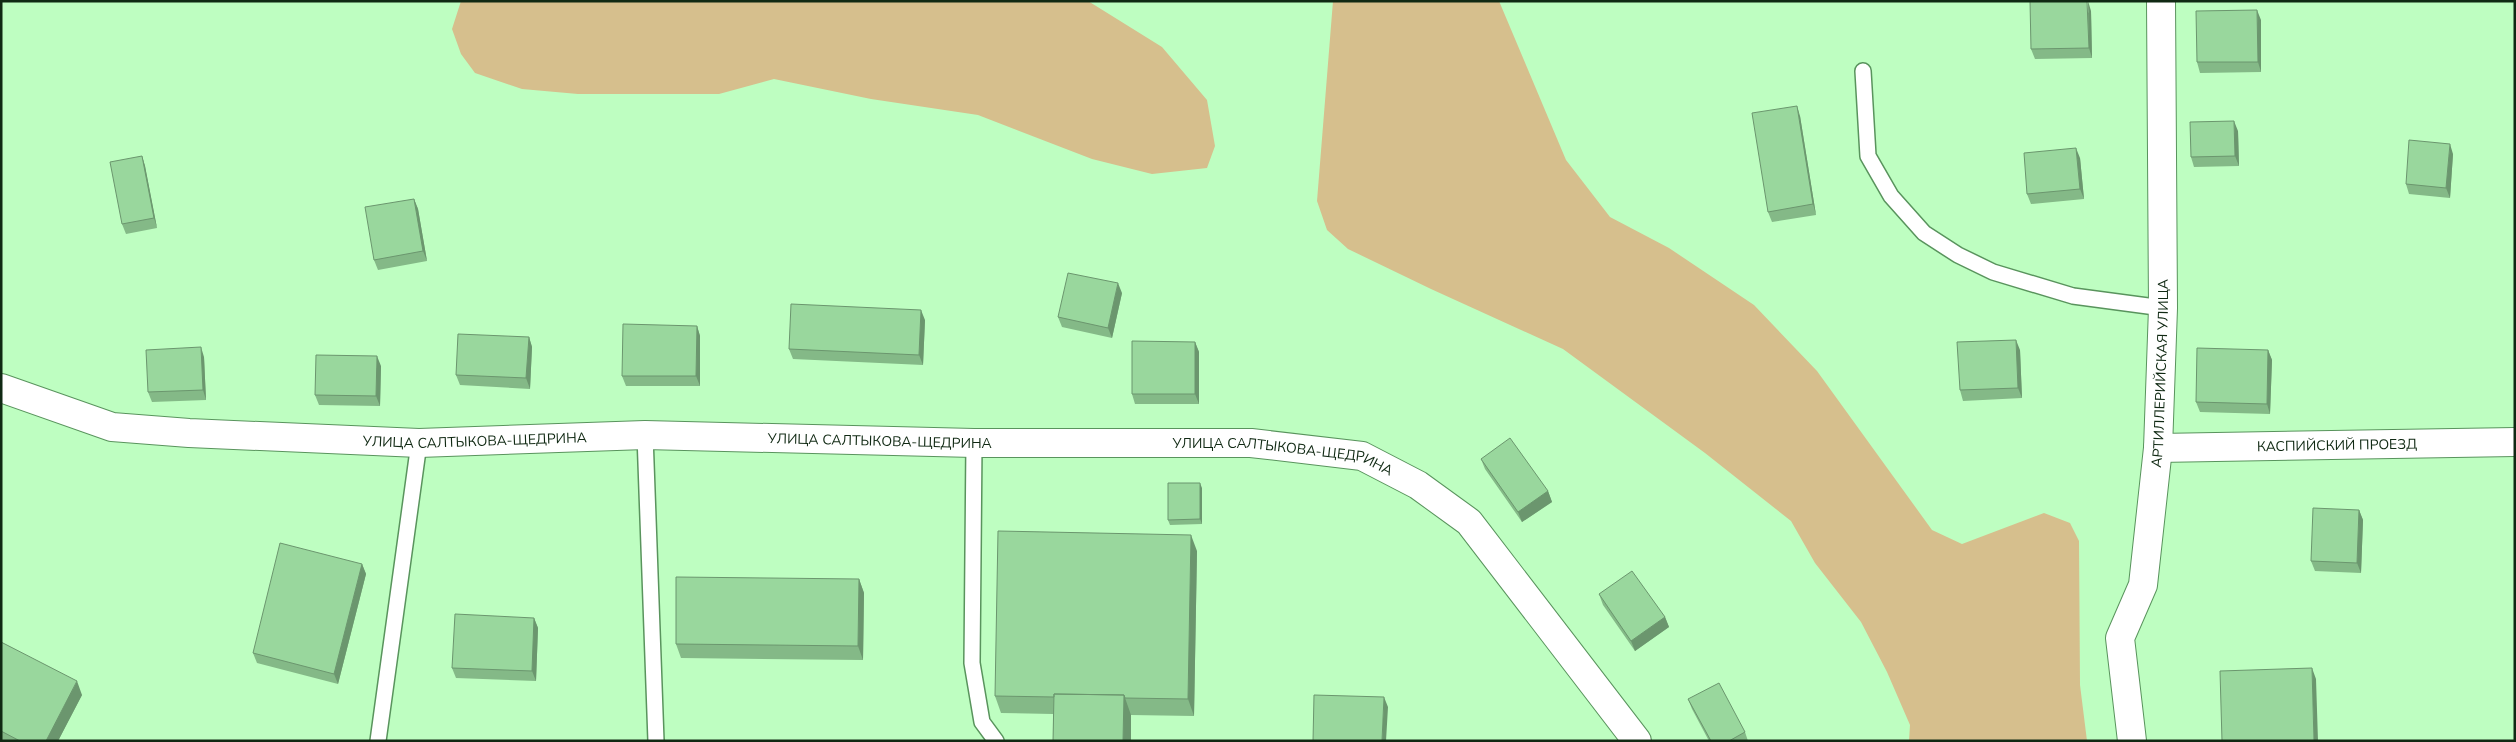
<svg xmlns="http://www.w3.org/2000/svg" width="2516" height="742" font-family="'Nunito Sans',sans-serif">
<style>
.green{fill:#d6bf8d}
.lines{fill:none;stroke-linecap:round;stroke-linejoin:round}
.lane-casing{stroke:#59945d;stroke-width:18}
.street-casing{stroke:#59945d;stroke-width:30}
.secondary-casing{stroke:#59945d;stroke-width:30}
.lane{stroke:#fff;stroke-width:15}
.street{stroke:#fff;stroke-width:28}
.secondary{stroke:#fff;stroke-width:28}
.wall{fill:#84b987}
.shaded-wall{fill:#6b966e}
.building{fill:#99d79d;stroke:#6b966e}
.labels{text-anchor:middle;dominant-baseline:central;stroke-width:5;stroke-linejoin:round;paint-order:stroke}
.street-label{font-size:14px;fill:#102913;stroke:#effcef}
</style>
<rect width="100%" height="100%" fill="#befec1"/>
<path class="green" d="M461,1h627l74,46 45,53 8,46 -8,22 -55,6 -60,-15 -114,-44 -107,-16 -97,-20 -55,15h-141l-56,-5 -47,-16 -14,-19 -9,-25z
M1333,1h166l67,159 44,57 59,31 85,57 63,66 115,159 30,14 82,-31 26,10 9,18 1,144 7,56h-178l1,-16 -23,-53 -26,-50 -46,-59 -24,-42 -86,-68 -142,-104 -132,-60 -83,-40 -21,-19 -10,-29z"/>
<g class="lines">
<defs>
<path id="lane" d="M1863,71l5,85 23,40 33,37 34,22 35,17 80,24 90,12
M645,435l11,306
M974,443l-2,220 10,59 14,19
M378,741l41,-298"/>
<g id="street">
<path id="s1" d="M2158,448l357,-6"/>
<path id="s2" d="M2132,741l-12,-103 23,-53 15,-137 5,-140 -2,-307"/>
</g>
<g id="secondary">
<path id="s3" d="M1,388l111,39 77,6 230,10 226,-8 329,8h277l111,13 56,29 51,37 168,219"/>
</g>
</defs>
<use href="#lane" class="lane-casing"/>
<use href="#street" class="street-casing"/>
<use href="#secondary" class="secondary-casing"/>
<use href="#lane" class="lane"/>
<use href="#street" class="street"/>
<use href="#secondary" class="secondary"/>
</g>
<path class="wall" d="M2091,11l1,47 -57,1 -4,-10z
M2261,20v52l-61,1 -3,-11z
M1800,116l16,99 -44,7 -4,-10z
M2238,131l1,35 -45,1 -3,-10z
M2453,154l-3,44 -41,-4 -3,-10z
M142,156l3,10 12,62 -31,6 -4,-10z
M2080,158l4,41 -53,5 -4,-10z
M414,199l4,10 9,52 -49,9 -4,-10z
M1122,293l-10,45 -50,-11 -4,-10z
M925,320l-2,45 -130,-6 -4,-10z
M697,326l3,10v50h-74l-4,-10z
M529,337l3,10 -2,42 -70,-4 -4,-10z
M1195,342l4,10v52h-64l-3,-10z
M2020,350l2,48 -59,3 -3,-11z
M2268,350l4,10 -2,54 -70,-2 -4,-10z
M204,357l2,43 -54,2 -4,-10z
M381,366l-1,40 -61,-1 -4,-10z
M1481,459l67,32 4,11 -30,20 -37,-53z
M1202,488v36l-32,1 -2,-5z
M2359,510l4,10 -2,53 -46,-2 -4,-10z
M1197,551l-3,165 -63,-1v26h-78v-27l-52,-1 -6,-17z
M362,564l4,10 -28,110 -81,-21 -4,-10z
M859,579l5,14 -1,67 -182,-2 -5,-14z
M1599,594l66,23 4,10 -34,24 -32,-46z
M534,618l4,10 -2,53 -80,-3 -4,-10z
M1,642l81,53 -24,46h-57z
M1688,699l57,33 3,9h-39l-17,-32z"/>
<path class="shaded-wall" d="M2088,1l3,10 1,47 -3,-10z
M2257,10l4,10v52l-3,-10z
M1797,106l3,10 16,99 -3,-11z
M2234,121l4,10 1,35 -4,-10z
M2450,144l3,10 -3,44 -4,-10z
M2076,148l4,10 4,41 -4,-10z
M142,156l3,10 12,62 -3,-10z
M414,199l4,10 9,52 -4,-10z
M1118,283l4,10 -10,45 -4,-10z
M921,310l4,10 -2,45 -4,-10z
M697,326l3,10v50l-4,-10z
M529,337l3,10 -2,42 -4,-11z
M2016,340l4,10 2,48 -4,-10z
M1195,342l4,10v52l-4,-10z
M201,347l3,10 2,43 -3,-10z
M2268,350l4,10 -2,54 -3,-10z
M377,356l4,10 -1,40 -4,-10z
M1200,483l2,5v36l-2,-5z
M1548,491l4,11 -30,20 -4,-10z
M2359,510l4,10 -2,53 -4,-10z
M1191,535l6,16 -3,165 -6,-17z
M362,564l4,10 -28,110 -4,-10z
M859,579l5,14 -1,67 -5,-14z
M1665,617l4,10 -34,24 -4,-10z
M534,618l4,10 -2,53 -4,-10z
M2312,668l4,11 2,62h-4z
M77,681l5,14 -24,46h-12z
M1124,695l7,20v26h-8z
M1384,697l4,10 -2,34h-4z"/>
<path class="building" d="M2030,1h57l2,47 -58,1z
M2257,10l1,52h-61l-1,-51z
M1797,106l16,98 -45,8 -16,-99z
M2234,121l1,35 -44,1 -1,-35z
M2409,140l41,4 -4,44 -40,-4z
M2076,148l4,41 -53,5 -3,-41z
M142,156l12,62 -32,6 -12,-62z
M414,199l9,52 -49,9 -9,-53z
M1068,273l50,10 -10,45 -50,-11z
M791,304l130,6 -2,45 -130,-6z
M623,324l74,2 -1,50h-74z
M458,334l71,3 -3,41 -70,-3z
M2016,340l2,48 -58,2 -3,-48z
M1132,341l63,1v52h-63z
M201,347l2,43 -55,2 -2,-42z
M2197,348l71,2 -1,54 -71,-2z
M316,355l61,1 -1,40 -61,-1z
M1510,438l38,53 -30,21 -37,-53z
M1168,483h32v36l-32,1z
M2313,508l46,2 -2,53 -46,-2z
M998,531l193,4 -3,164 -63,-1 -1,-3 -70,-1v3l-59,-1z
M280,543l82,21 -28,110 -81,-21z
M1632,571l33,46 -34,24 -32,-47z
M676,577l183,2 -1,67 -182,-2z
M455,614l79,4 -2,53 -80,-3z
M1,642l76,39 -31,60h-26l-19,-10z
M2312,668l2,73h-92l-2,-70z
M1719,683l26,49 -16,9h-18l-23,-42z
M1054,694l70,1 -1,46h-70z
M1314,695l70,2 -2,44h-69z"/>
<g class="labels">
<g class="street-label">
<text stroke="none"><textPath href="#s2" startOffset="374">АРТИЛЛЕРИЙСКАЯ УЛИЦА</textPath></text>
<text stroke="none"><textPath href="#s3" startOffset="481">УЛИЦА САЛТЫКОВА-ЩЕДРИНА</textPath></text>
<text stroke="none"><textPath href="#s3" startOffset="886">УЛИЦА САЛТЫКОВА-ЩЕДРИНА</textPath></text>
<text stroke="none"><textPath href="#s1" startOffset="179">КАСПИЙСКИЙ ПРОЕЗД</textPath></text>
<text stroke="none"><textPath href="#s3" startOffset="1291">УЛИЦА САЛТЫКОВА-ЩЕДРИНА</textPath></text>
</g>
</g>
<rect width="2516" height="742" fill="none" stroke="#102913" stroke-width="5"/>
</svg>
